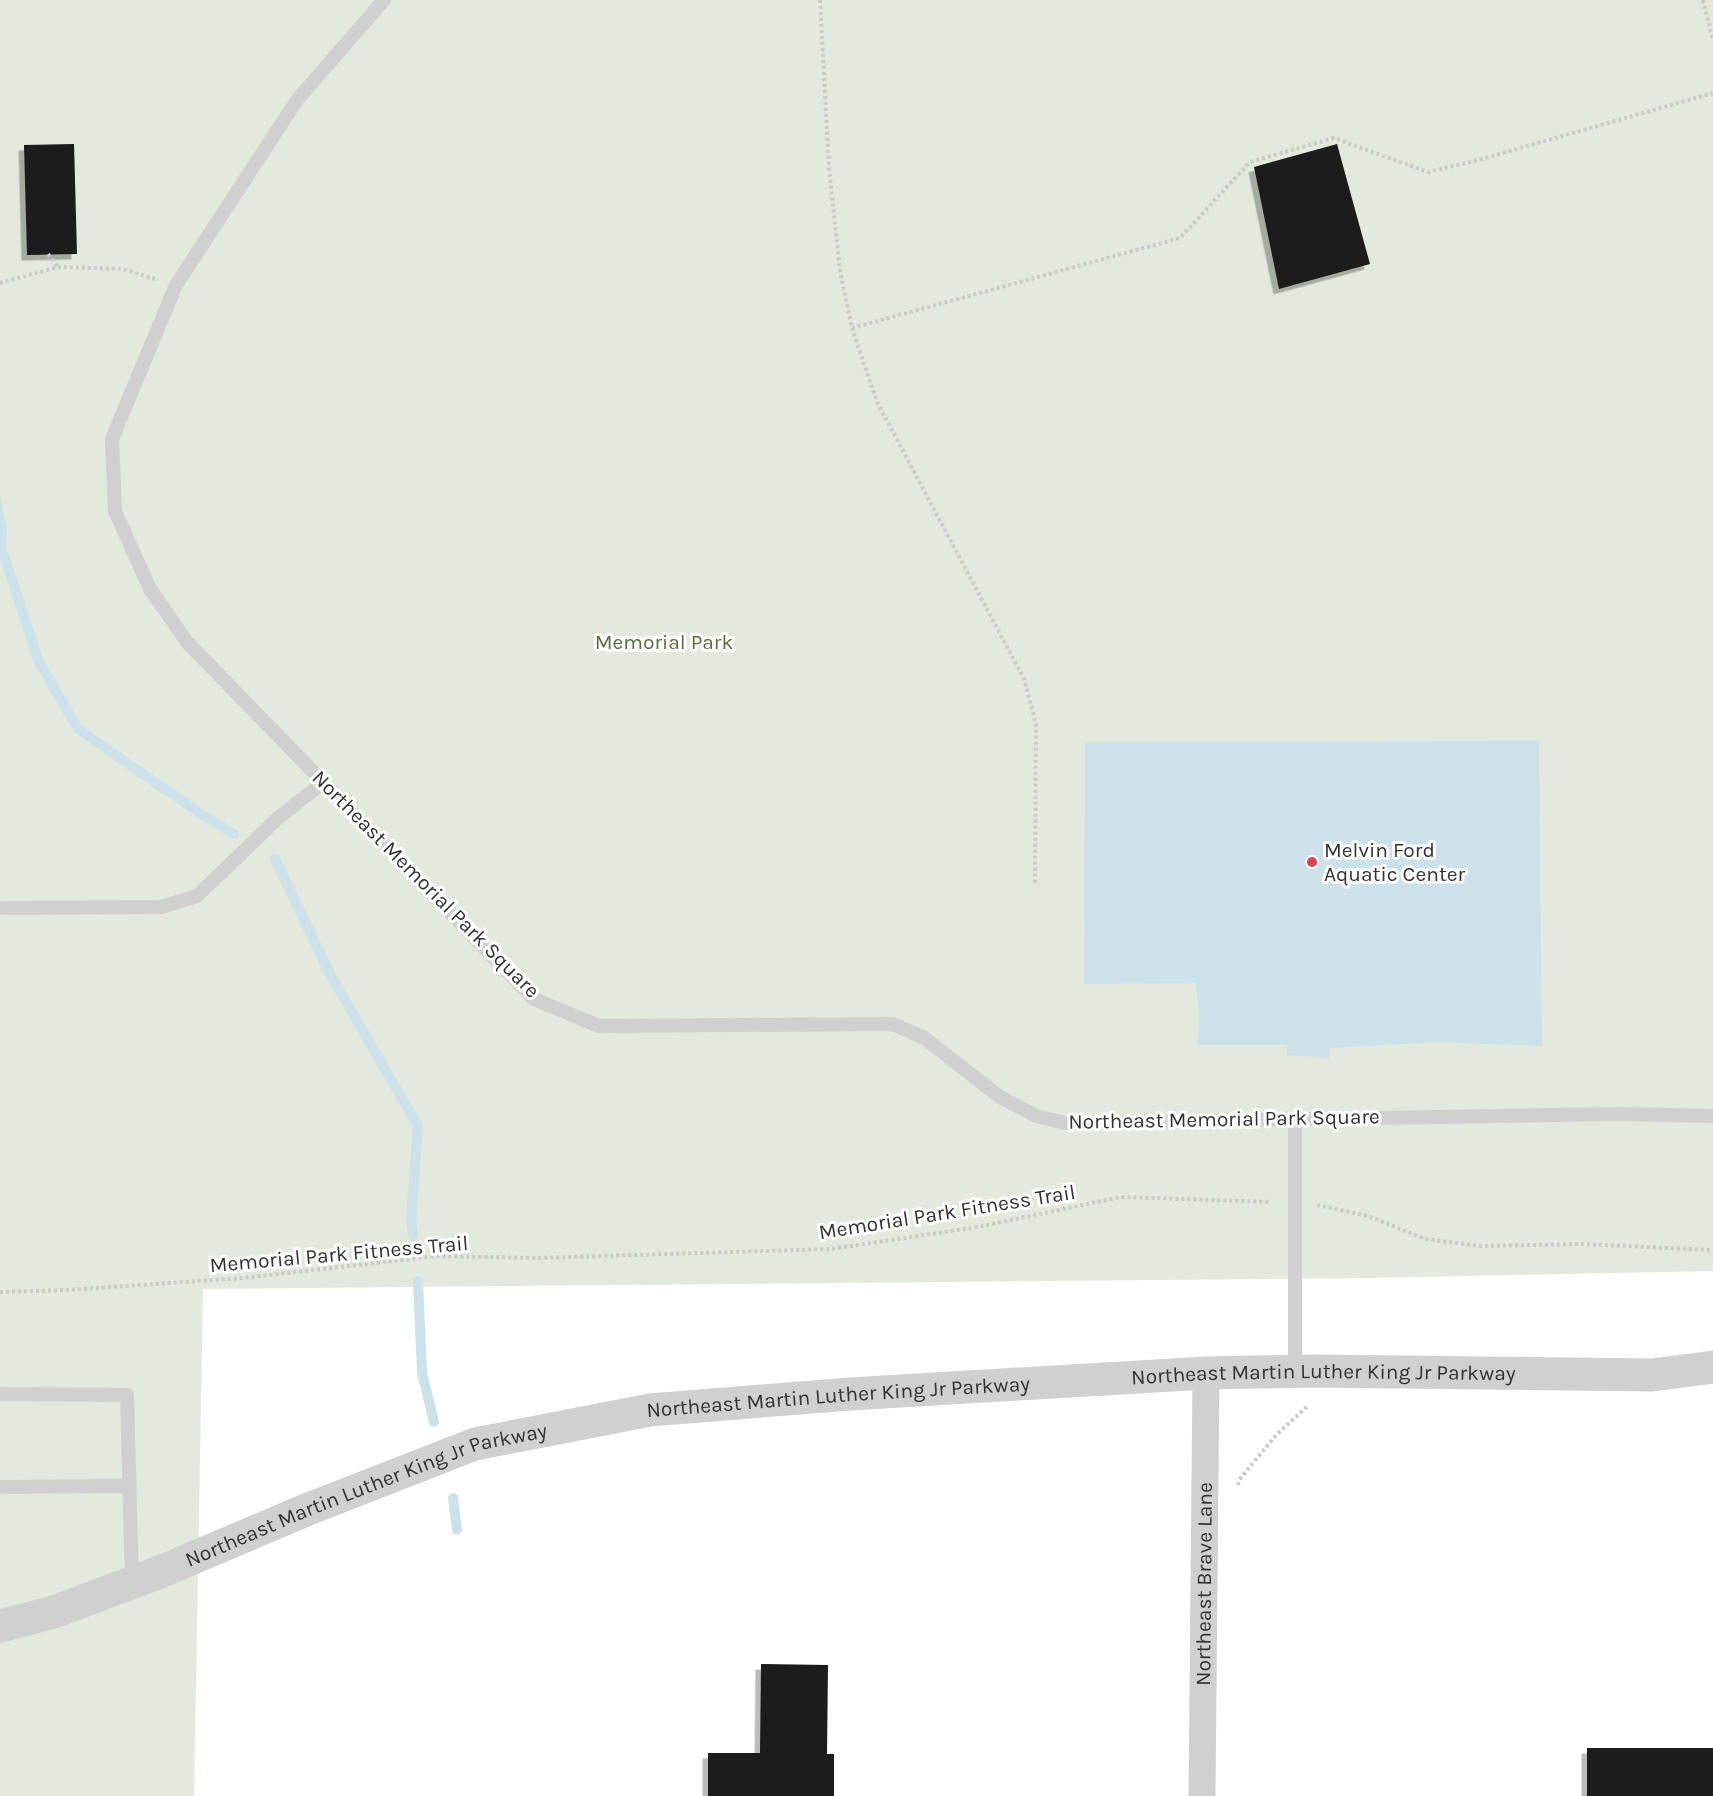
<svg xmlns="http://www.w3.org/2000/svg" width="1713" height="1796" font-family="Karla,sans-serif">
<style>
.green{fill:#e3e9dc}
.water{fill:#cde1eb}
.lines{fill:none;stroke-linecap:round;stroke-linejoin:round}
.stream{stroke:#cde1eb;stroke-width:10}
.building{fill:#1a1a1a;filter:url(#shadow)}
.path{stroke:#cacaca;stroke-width:4;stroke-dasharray:3 3;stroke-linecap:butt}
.service{stroke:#d0d0d0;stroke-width:14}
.minor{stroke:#d0d0d0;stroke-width:27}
.tertiary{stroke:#d0d0d0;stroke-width:33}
.poi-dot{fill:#de4053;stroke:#fff;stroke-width:2}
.labels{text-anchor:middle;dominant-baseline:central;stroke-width:6;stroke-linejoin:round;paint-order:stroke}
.park-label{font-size:21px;fill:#586e41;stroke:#fff}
.poi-label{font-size:21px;fill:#333;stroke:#fff;text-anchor:start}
.street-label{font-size:21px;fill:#333;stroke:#fff}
</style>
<defs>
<filter id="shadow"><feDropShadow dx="-5.5" dy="5.5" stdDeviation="0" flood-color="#0004"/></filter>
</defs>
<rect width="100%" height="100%" fill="#fff"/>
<path class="green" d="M0,0h1713v1271l-345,7 -1165,11 -9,507h-194z"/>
<path class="water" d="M0,494l7,36 -2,28 -5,1z
M1539,741l3,305 -105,-4 -107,6 -1,10 -42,-3v-10h-89l1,-32 -3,-30 -112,1 1,-242z"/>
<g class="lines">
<path class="stream" d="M0,552l5,6 33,102 40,69 126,87 30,18
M275,859l56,117 87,150 -7,93 2,17
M418,1281l4,91 12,50
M453,1498l4,32"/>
</g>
<path class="building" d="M74,144l3,110 -50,1 -3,-110z
M1337,144l33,120 -91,25 -25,-122z
M761,1664l67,1 -1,89h7v42h-126v-43h52z
M1587,1748h126v48h-126z"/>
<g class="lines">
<path class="path" d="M820,0l9,168 11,103 12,57 25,74 147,277 12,45 -1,159
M1703,0l10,41
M48,254l10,13
M0,283l58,-16 65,2 32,10
M852,328l328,-90 70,-76 84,-24 94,34 54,-13 231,-66
M1317,1205l51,11 57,23 56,7 100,-2 132,6
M0,1292l67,-2 176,-12 194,-22 100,2 294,-9 147,-22 143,-30 150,5
M1238,1485l1,-5 38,-46 31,-28"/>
<path class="service" d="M384,0l-87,100 -121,185 -64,154 3,72 35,78 37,53 347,357 65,27 293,-2 31,13 77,60 36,19 29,7 553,-9 95,2
M0,908l161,-1 36,-11 81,-78 47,-37
M1295,1371v-252
M0,1394l127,1 5,187
M0,1487l129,-1"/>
<path class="minor" id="s1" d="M1202,1796l4,-423"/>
<path class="tertiary" id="s2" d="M0,1626l54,-14 106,-40 146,-62 169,-66 175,-34 200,-16 356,-21 110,-2 336,4 61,-8"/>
</g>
<circle class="poi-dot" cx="1312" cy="862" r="6"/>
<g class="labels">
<g class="park-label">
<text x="664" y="642">Memorial Park</text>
</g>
<g class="poi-label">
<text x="1324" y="850">Melvin Ford<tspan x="1324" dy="24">Aquatic Center</tspan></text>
</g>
<g class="street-label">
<text transform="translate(426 884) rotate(45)">Northeast Memorial Park Square</text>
<text transform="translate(1224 1119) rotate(-1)">Northeast Memorial Park Square</text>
<text transform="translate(947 1212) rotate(-9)">Memorial Park Fitness Trail</text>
<text transform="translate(339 1254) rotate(-5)">Memorial Park Fitness Trail</text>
<text stroke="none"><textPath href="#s2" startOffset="1362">Northeast Martin Luther King Jr Parkway</textPath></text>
<text stroke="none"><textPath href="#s2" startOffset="876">Northeast Martin Luther King Jr Parkway</textPath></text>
<text stroke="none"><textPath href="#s2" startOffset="390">Northeast Martin Luther King Jr Parkway</textPath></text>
<text stroke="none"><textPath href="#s1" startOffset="212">Northeast Brave Lane</textPath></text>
</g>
</g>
</svg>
